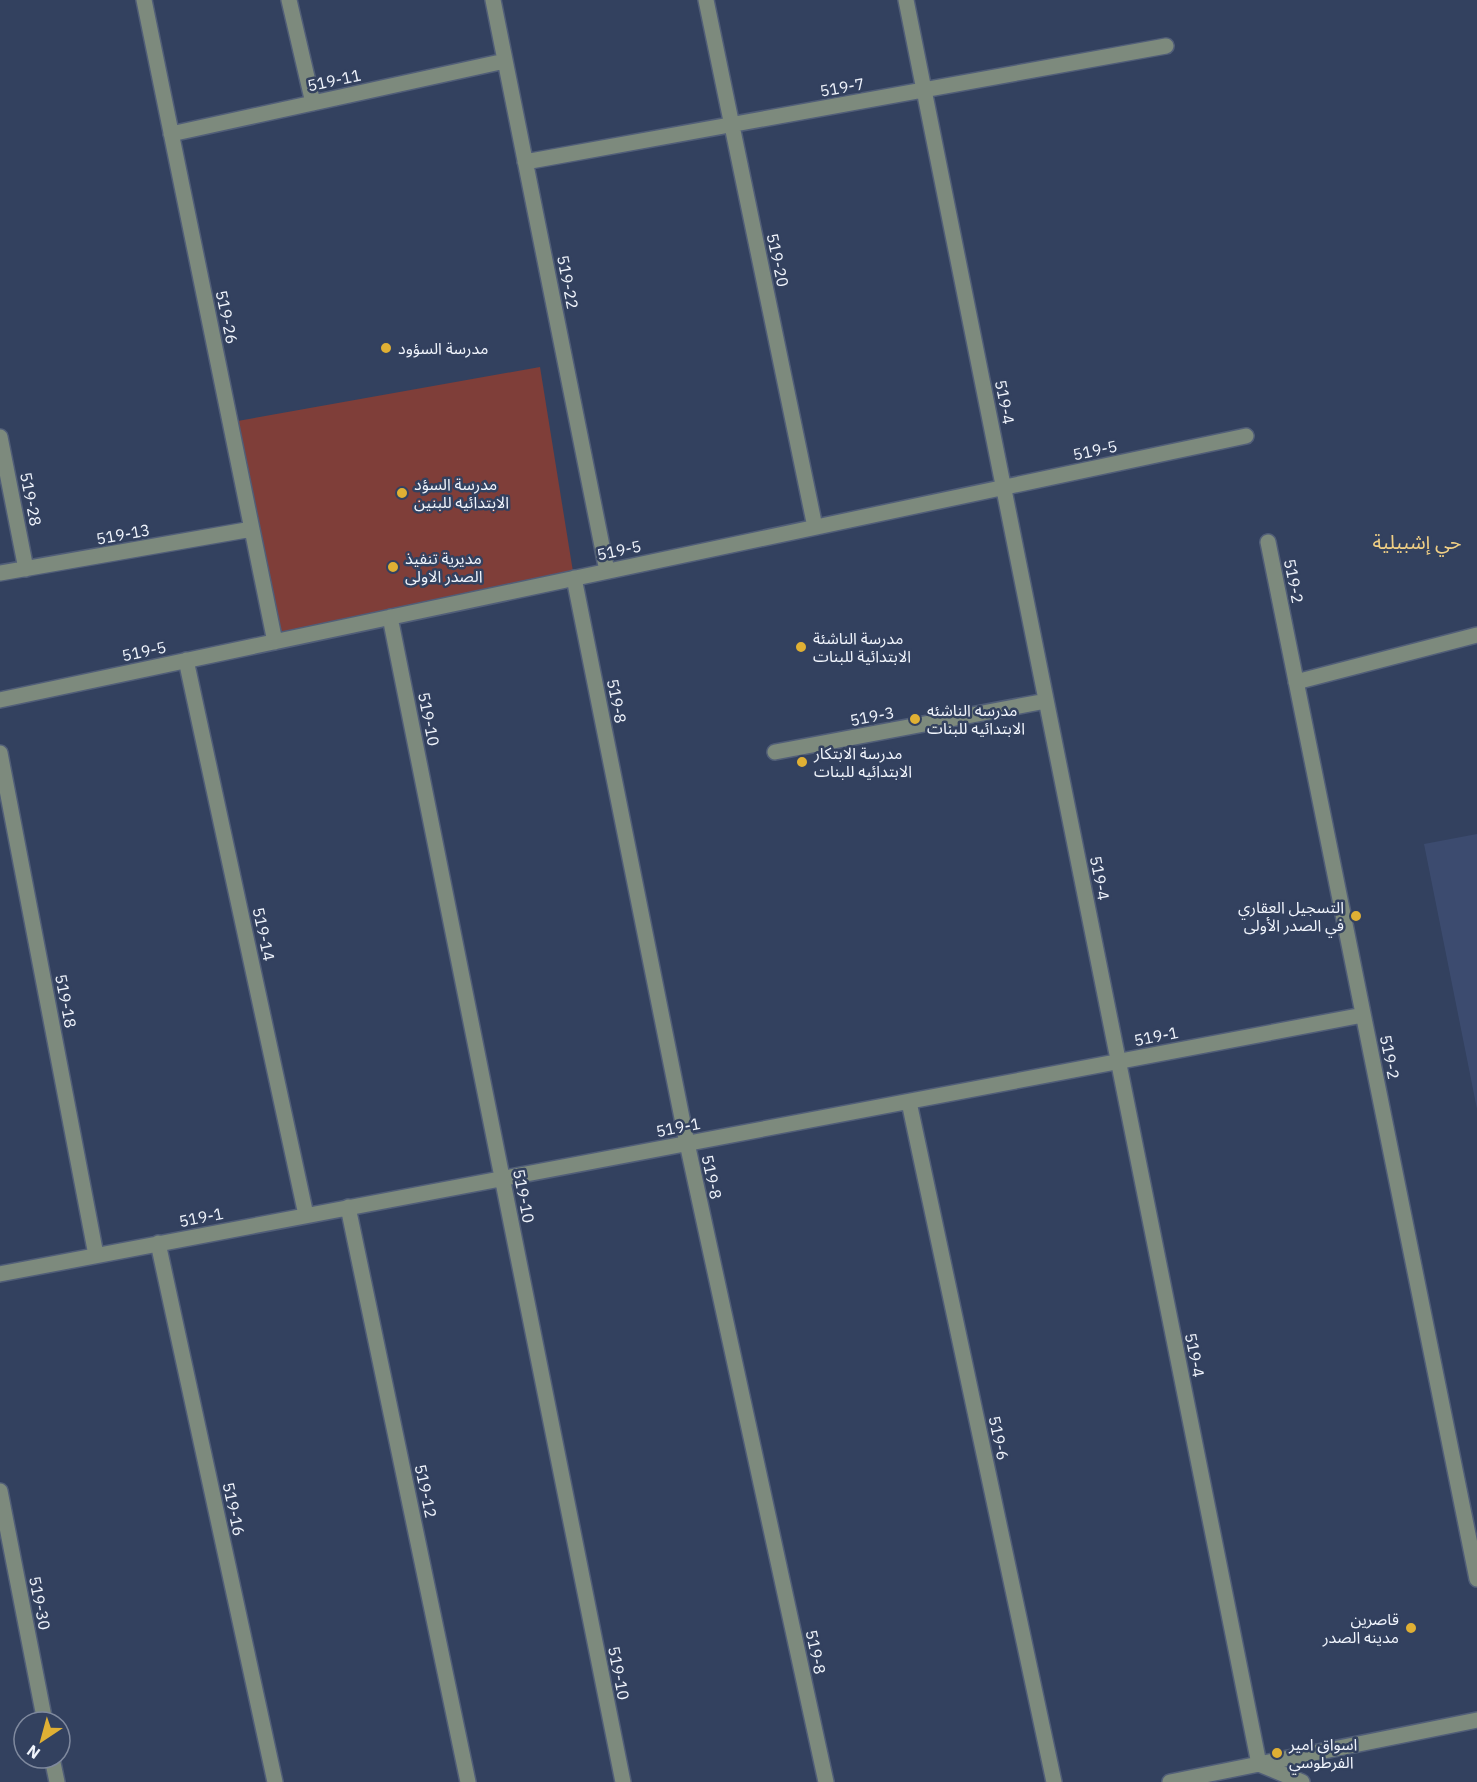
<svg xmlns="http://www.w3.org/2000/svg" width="1477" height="1782" font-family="'IBM Plex Sans','Noto Sans Arabic',sans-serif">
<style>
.built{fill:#3c4b6f}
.green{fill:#7f3e39}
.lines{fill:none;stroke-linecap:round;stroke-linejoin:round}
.minor-casing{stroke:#515e78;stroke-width:18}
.minor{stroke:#7d8a7d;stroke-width:15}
.poi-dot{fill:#e0b034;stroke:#33415f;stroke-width:2}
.labels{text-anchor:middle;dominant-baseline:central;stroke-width:5;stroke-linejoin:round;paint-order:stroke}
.street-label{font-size:16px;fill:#f0f4fc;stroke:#33415f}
.poi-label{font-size:16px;fill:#f0f4fc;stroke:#33415f;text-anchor:start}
.quarter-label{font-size:20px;fill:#f0cf85;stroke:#33415f}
</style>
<rect width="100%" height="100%" fill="#33415f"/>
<path class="built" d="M1477,834v275l-53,-265z"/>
<path class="green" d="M540,367l34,211 -299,64 -43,-220z"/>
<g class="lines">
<defs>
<path id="minor" d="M144,0l131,642
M289,0l24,103
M493,0l114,571
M706,0l109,527
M906,0l353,1764 43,18
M171,134l334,-73
M525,162l641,-116
M0,437l26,132
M1268,542l209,1037
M0,573l252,-44
M574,578l113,565 139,639
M390,617l233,1165
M186,660l120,555
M1296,682l181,-47
M0,700l1246,-264
M775,752l271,-51
M0,753l96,502
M909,1102l145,680
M348,1207l120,575
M158,1243l117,539
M0,1274l1363,-259
M0,1491l45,231
M52,1758l5,24
M1170,1782l307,-62"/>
</defs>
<use href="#minor" class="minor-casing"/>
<use href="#minor" class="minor"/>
</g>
<g class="poi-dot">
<circle cx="386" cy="348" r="6"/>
<circle cx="402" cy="493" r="6"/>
<circle cx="393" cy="567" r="6"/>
<circle cx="801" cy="647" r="6"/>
<circle cx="915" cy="719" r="6"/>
<circle cx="802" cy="762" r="6"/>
<circle cx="1356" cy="916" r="6"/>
<circle cx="1411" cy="1628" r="6"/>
<circle cx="1277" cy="1753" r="6"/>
</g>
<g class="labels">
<g class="street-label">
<text transform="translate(334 80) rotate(-12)">519-11</text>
<text transform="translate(842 87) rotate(-10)">519-7</text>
<text transform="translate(778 260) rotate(78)">519-20</text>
<text transform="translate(568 282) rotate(79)">519-22</text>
<text transform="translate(227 317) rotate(78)">519-26</text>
<text transform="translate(1005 402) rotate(79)">519-4</text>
<text transform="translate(1095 450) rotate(-12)">519-5</text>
<text transform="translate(31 499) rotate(79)">519-28</text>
<text transform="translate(123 534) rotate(-10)">519-13</text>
<text transform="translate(619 550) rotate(-12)">519-5</text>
<text transform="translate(1294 581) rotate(79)">519-2</text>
<text transform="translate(144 651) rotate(-12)">519-5</text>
<text transform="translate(617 701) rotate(79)">519-8</text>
<text transform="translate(872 716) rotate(-11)">519-3</text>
<text transform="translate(429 719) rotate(79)">519-10</text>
<text transform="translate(1100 878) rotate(79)">519-4</text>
<text transform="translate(264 934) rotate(78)">519-14</text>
<text transform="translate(66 1001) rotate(79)">519-18</text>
<text transform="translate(1156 1036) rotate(-11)">519-1</text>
<text transform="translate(1390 1057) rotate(79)">519-2</text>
<text transform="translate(678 1127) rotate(-11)">519-1</text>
<text transform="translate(712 1177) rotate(78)">519-8</text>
<text transform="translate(524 1196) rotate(79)">519-10</text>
<text transform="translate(201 1217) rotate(-11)">519-1</text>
<text transform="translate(1195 1355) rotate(79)">519-4</text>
<text transform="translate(999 1438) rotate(78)">519-6</text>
<text transform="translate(426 1491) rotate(78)">519-12</text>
<text transform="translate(234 1509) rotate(78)">519-16</text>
<text transform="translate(40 1603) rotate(79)">519-30</text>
<text transform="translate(816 1652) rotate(78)">519-8</text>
<text transform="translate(619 1673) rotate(79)">519-10</text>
</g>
<g class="poi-label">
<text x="398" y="348">مدرسة السؤود</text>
<text x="414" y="484">مدرسة السؤد<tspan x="414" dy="18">الابتدائيه للبنين</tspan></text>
<text x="405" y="558">مديرية تنفيذ<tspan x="405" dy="18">الصدر الاولى</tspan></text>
<text x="813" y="638">مدرسة الناشئة<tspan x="813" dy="18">الابتدائية للبنات</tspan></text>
<text x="927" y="710">مدرسه الناشئه<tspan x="927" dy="18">الابتدائيه للبنات</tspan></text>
<text x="814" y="753">مدرسة الابتكار<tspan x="814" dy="18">الابتدائيه للبنات</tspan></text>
<text x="1344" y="907" text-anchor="end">التسجيل العقاري<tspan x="1344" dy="18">في الصدر الأولى</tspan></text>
<text x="1399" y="1619" text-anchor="end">قاصرين<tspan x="1399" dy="18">مدينه الصدر</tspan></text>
<text x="1289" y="1744">اسواق امير<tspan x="1289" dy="18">الفرطوسي</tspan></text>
</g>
<g class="quarter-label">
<text x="1417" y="541">حي إشبيلية</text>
</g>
</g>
<g transform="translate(42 1740) rotate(216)"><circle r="28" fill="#33415f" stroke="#7f899e" stroke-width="1.5"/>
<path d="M0-4.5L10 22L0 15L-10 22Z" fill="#e0b034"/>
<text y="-9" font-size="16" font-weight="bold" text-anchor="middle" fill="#f0f4fc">N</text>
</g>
</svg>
